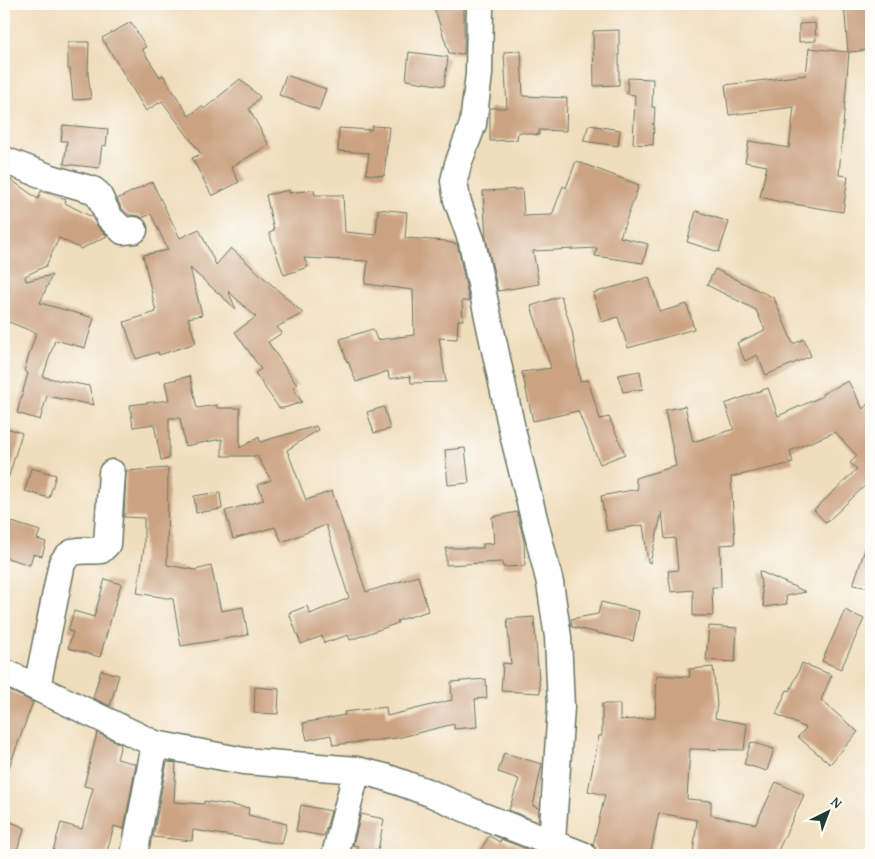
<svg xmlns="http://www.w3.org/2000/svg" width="875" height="859" font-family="'Gentium Book Plus',serif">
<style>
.building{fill:#cba382}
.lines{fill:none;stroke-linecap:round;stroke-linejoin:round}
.minor-casing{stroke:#687564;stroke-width:29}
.minor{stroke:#fff;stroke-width:26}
</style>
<rect width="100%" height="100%" fill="#fdfcf7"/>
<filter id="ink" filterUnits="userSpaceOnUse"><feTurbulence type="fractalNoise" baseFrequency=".02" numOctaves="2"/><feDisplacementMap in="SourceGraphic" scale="10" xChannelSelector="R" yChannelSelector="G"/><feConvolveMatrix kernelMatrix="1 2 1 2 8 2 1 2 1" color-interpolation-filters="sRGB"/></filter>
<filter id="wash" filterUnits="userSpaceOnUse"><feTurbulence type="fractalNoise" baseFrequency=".0096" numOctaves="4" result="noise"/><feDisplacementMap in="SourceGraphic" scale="20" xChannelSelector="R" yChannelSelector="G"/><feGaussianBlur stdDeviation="1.12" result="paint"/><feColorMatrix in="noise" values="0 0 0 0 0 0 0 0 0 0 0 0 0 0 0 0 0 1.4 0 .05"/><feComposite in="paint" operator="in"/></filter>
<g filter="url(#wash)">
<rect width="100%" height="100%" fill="#f0ddbc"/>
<g id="blocks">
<path class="building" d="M433,4h31v50l-15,-1z
M844,4h27v46l-22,2 -10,123 9,1 -5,36 -62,-10 -21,-5 7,-31 -22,-4 4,-21 40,7 5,-41 -65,8 -4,-30 81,-10 3,-27 39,4z
M131,22l15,25 -4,2 18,28 3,-2 26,41 13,-10 2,3 36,-30 20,18 -11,12 20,36 -38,22 8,15 -27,14 -20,-38 9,-4 -39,-53 -16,10 -44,-73z
M815,23l1,18 -17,1v-18z
M619,30v55l-25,1 -1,-55z
M68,42h21l-1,32 3,25 -18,1 -3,-31h-2z
M521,51l2,45 44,2 -1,33 -27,-1v5l-21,-3 -1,8 -27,1v-33h17l-3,-56z
M409,52l39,5 -4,29 -38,-6z
M286,75l40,14 -7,21 -40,-15z
M628,78l25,1 -1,28h3l-1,17h-2h2l-1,21 -20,-1 2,-49 -8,-1z
M63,125l45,4 -2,17 -4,-1 -3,23 -35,-4 3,-23h-6z
M589,125l31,5 -2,16 -35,-5z
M372,126l17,1 -5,49 -18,-2 3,-21 -31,-2 1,-23 32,2z
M576,161l63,24 -19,52 28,7 -5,19 -48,-7 2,-8 -64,3 6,33 -41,7 -12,-53 -3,-47 39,-2 2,27 28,-1 11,-29 3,2z
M4,176l6,3 28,20 3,-8 25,9 -1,3 27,14 6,10 9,9 -26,13 -22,-11 -13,28 -21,10 1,5 26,-6 -12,28 54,15 -9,30 -30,-8 -12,37 46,9 5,19 -47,-9 -7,24 -23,-7 11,-40 -4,-2 12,-38 -32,-13z
M152,182l28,56 19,-9 17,36 15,-17 72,65 -26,14 5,6 -14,9 29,43 -4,3 9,14 -18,6h-5l-24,-35 6,-4 -26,-37 21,-15 -28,-26 8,18 -46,-41 12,47 -14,3 8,25 -37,12 -1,-3 -22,7 -12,-37 32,-10 -13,-57 25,-5 -17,-36 -9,4 -2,-2 -11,-1 -8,-7 -4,-9z
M289,190v3l25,-3 1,5h28l2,37 31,3 2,-26 29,3 -2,26 41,3v1l11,2 12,57h-7l1,19h-5l-1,19 -18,-1 7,44 -35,1 -1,-7 -21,3 -1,-8 -32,11 -8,-21 -1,1 -7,-23 33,-10 4,11 37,-5 -1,-45 -48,-6 3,-23 -64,-3 4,9 -24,8 -15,-42 5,-2 -8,-36z
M696,211l33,11 -10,30 -32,-10z
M715,269l59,29 19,46 11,-5 7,17 -45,19 -9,-20 -12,6 -8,-18 28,-13 -9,-20 -49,-25z
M649,277l11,35 27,-8 7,25 -66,19 -10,-31 -16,5 -9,-29z
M561,296l11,35 8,50 8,-1 12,39 9,-2 16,37 -25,10 -22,-53 -45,10 -11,-49 29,-4 -20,-62z
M640,371l3,18 -20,3 -5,-17z
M190,376l7,32 20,-3v3h23v40l19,-11 1,5 56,-16 2,4 -31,20 19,50 26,-9 34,101 52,-16 10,35 -31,10 1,2 -48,17 -2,-5 -24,8 -2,-7 -21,8 -12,-31 18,-7 3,8 39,-16 -23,-73 -44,17 -7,-15 -42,12 -8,-28 39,-11 -6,-15 13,-5 -14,-24h-35v-17l-37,7 -5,-28h-11v41l-8,1 -7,-36 -21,3 -3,-22 39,-5 -4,-18z
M848,381l15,28 8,-9v83l-1,-2 -44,42 -12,-13 43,-41 -7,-6 7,-7 -22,-24 -45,19 3,12 -62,14 4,67 -15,1 1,42h-9l1,29h-20v-26l-22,2 -3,-21 10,-1 -3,-32 -10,1 -3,-27 -12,51 -2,-1 -5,-37 -36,6 -6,-35 37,-7 -3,-11 41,-12 -11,-56 20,-4 8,36 41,-13 -9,-25 43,-16 10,28 45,-20 -1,-2z
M384,407l6,22 -16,4 -7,-21z
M4,427l18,6 -14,46 -4,-1z
M465,448l4,35 -21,2 -3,-35z
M31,468l25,7 -7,23 -24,-7z
M168,468l-1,97 28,5 16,-4 10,45 22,-4 5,28 -67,11 -8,-47 -36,-6 7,-45v-30l-20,-1 2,-46z
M220,492l2,17 -26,4 -2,-17z
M517,512l7,30 1,24 -22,1 -1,-5 -56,3v-17h37v-4l11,-1 -2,-26z
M12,522l28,9 -3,8 9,3 -4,14 -9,-2 -3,11 -26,-8v-8z
M868,540h3v48l-18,-3z
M759,571l47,21 -20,4 1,8 -23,3z
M105,579l16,5 -21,73 -32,-9 5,-16 -5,-1 6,-20 20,6z
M601,602l38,9 -6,30 -61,-14 -1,-8 27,-5z
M845,610l19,9 -23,50 -19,-8z
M534,617l6,76 -39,-2 2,-28 8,1 -4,-45z
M709,626l28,2 -2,34 -29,-2z
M802,663l30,12 -11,25 37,32 -28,32 -32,-27 8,-9 -30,-14 11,-24 3,1z
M713,667l4,37 -2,14 32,6 -3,26 -54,-1 -3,50 24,2v14l45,9 20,-42 28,13 -28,60h-83l4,-35 -38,-7 -9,42h-52l-5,-10 12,-50 -17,-4 11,-55h3v-32h18v16l35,-2 2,-43 33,2 -1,-8z
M101,670l18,5 -9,31 -17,-8z
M486,679l1,19 -12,1 2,28 -23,2v-5l-57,14 -64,7 -2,-10 -24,5 -4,-17 42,-8 -1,-3 42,-5 1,9 65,-16 -1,-18z
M255,687l24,2 -1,25 -24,-1z
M4,688l29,14 -27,74h-2v-41l4,-13v-3l-4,-2z
M97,733l24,11 -4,15 19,5 -12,65 -10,-3 -8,29h-40l-13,-4 8,-28 21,6 11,-41 -9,-2z
M751,742l23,7 -7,22 -23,-7z
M504,753l38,11 -9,42 6,2 -1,14 -29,-12 10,-31 -21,-7z
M167,762l9,1 -2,39 30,2v-3l45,7 -1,7 39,9 -5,20 -89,-14 -1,11 -39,-4z
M301,805l30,6 -7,25 -28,-5z
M361,814l23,5 -6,31 -3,-1 -1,6h-18l2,-9 -5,-1z
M4,819l21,9 -10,27h-11z
M489,836l11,6 1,-3 30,12 -1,4h-52z"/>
</g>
</g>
<g filter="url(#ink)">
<use href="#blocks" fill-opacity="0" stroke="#687564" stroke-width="1"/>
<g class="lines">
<defs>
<path id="minor" d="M480,4l-1,70 -6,50 -15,40 -4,17 3,19 15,42 41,192 37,149 8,54 3,70 -9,135
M4,160l47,18 42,12 5,4 11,23 14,14 11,-1
M4,672l151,72 89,17 113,9 28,7 45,16 50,22 103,40
M37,687l25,-124c11,-17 20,-11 39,-13l6,-6 5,-71
M134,855l21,-111
M335,855l22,-85"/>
</defs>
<use href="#minor" class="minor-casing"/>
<use href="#minor" class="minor"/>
</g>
</g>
<rect width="875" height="859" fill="none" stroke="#fdfcf7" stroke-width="20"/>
<g transform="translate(828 812) rotate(42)" stroke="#fdfcf7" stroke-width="4" paint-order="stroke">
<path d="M0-4L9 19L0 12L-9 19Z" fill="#1f3d34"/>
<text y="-8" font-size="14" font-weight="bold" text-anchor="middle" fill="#1f3d34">N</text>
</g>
</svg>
